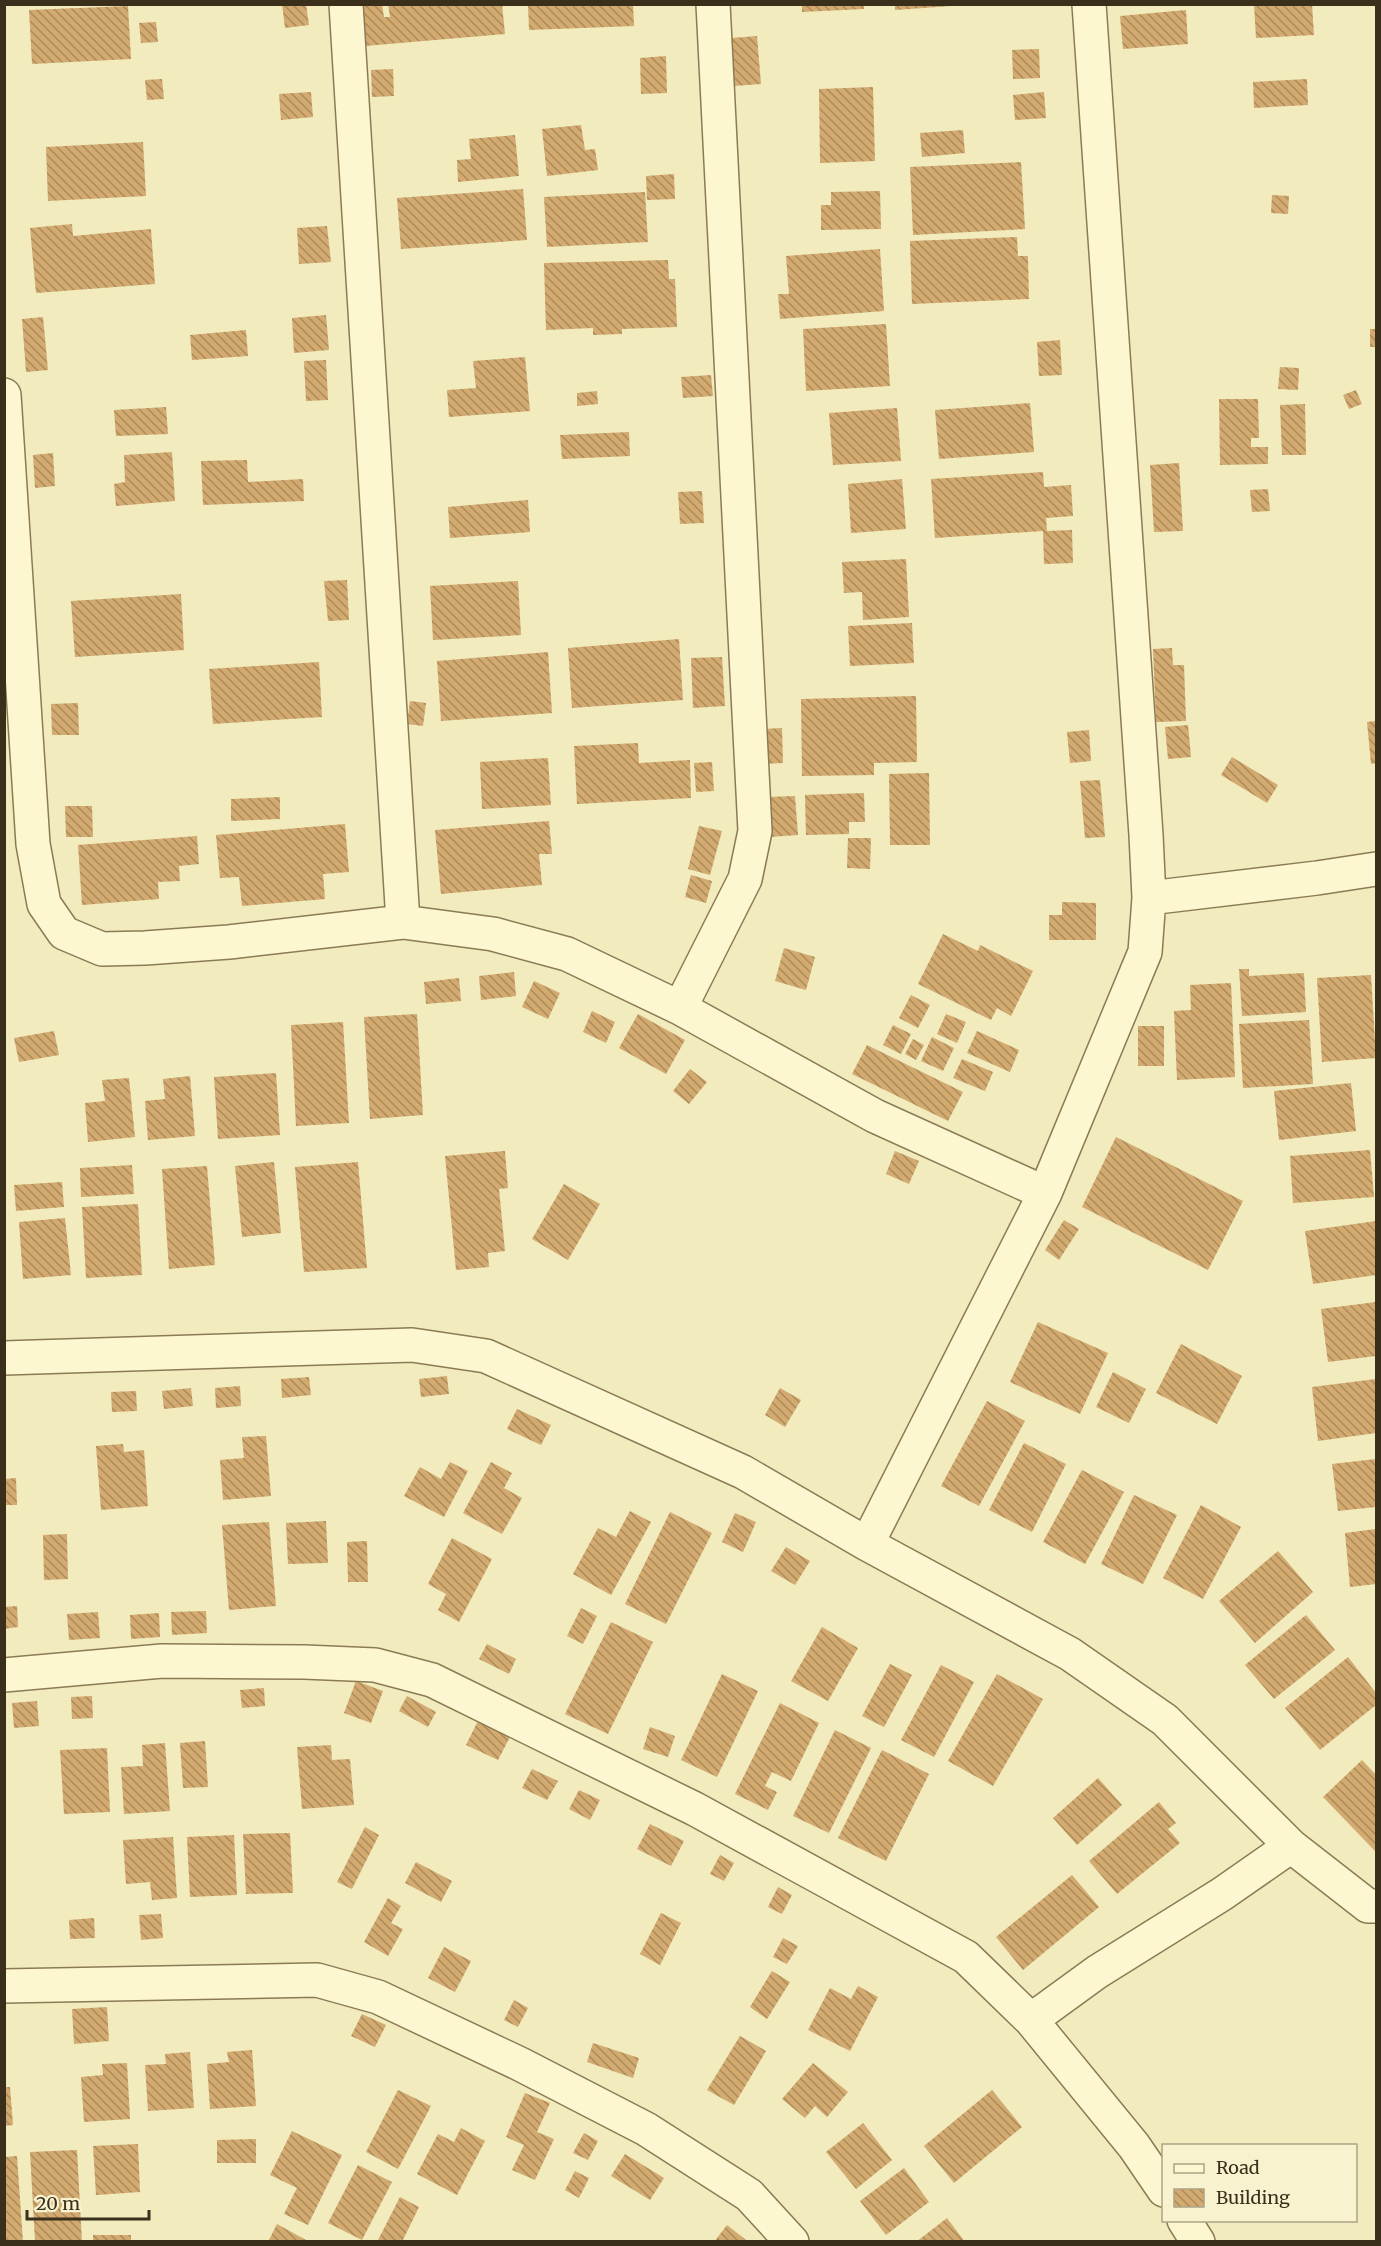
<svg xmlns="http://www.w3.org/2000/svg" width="1381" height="2246" font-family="Merriweather,serif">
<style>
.building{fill:url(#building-back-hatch)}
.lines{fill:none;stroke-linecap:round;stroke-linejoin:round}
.minor-casing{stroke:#8b7b55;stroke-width:36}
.minor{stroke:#fcf6d1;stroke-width:33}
</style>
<defs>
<pattern id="building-back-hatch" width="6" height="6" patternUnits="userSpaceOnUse" patternTransform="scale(1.5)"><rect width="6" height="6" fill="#d3aa70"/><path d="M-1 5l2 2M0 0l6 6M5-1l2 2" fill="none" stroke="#ac8b5b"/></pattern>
</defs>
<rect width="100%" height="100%" fill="#f1ebbd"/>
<path class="building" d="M282,4h24l3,21 -24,3z
M361,4h21l2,13h6l-2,-13h114l3,30 -140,12z
M528,4h105l1,22 -105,4z
M802,4h62v5l-62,3z
M895,4h57v2l-57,4z
M1312,4l2,31 -58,3 -2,-33z
M128,6l3,53 -99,5 -3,-54z
M1186,10l2,34 -65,5 -3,-33z
M156,22l2,20 -17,1 -2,-20z
M757,36l4,48 -27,2 -3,-48z
M1039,49l1,29 -27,1 -1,-29z
M666,56l1,37 -26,1 -1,-36z
M393,69l1,27 -22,1 -1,-27z
M162,79l2,20 -17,1 -2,-20z
M1307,79l1,26 -54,3 -1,-26z
M873,87l2,74 -55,2 -1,-74z
M311,92l2,25 -32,3 -2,-26z
M1044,92l2,26 -31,2 -2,-25z
M581,125l4,25 10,-1 3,21 -51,6 -5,-47z
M963,130l2,23 -43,4 -2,-24z
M515,135l4,41 -61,6 -1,-22 14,-1 -2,-20z
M143,142l3,54 -98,5 -2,-54z
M1021,162l4,67 -112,6 -3,-68z
M674,174l1,25 -28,1 -1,-24z
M523,189l4,51 -126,9 -4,-51z
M880,191l1,38 -60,1v-25h10v-13z
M645,192l3,50 -101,5 -3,-50z
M1272,195l17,1 -1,18 -17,-1z
M72,224l1,12 78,-7 4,55 -119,9 -6,-65z
M327,226l4,36 -32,2 -2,-36z
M1017,237l1,19h10l1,43 -117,5 -2,-63z
M880,249l4,62 -104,8 -2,-25h11l-3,-38z
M668,260l1,19h6l2,48 -55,2v5l-29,1v-7l-47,2 -2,-67z
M326,315l3,35 -35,3 -2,-35z
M43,317l5,53 -22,2 -4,-53z
M886,324l4,62 -84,5 -3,-62z
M1370,329h6v18h-6z
M246,330l2,26 -56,4 -2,-25z
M1060,340l2,35 -23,1 -2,-34z
M525,357l5,54 -81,6 -2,-27 29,-2 -3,-27z
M326,360l2,40 -22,1 -2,-40z
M1280,367l19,1 -1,22 -20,-1z
M711,375l2,21 -30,2 -2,-21z
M1356,390l6,14 -13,5 -6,-14z
M597,391l1,13 -21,2v-13z
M1219,399h39l1,39h-8v9h17v17l-48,1z
M1030,403l4,49 -95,7 -4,-49z
M1305,404l1,51h-24l-2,-50z
M166,407l2,27 -52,2 -2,-26z
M897,408l4,53 -68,4 -4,-52z
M629,432l1,24 -68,3 -2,-24z
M172,452l3,49 -59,5 -2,-22 11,-2 -1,-27z
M53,453l2,33 -20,2 -2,-33z
M247,460l1,22 55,-3 1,22 -101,4 -2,-44z
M1179,463l4,68 -29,1 -4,-67z
M1043,472l1,15 27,-2 2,31 -27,2 1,13 25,-1 1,33 -29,1 -1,-33 -108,7 -4,-59z
M902,479l4,50 -55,4 -3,-49z
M1268,489l2,22 -18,1 -2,-22z
M702,491l2,32 -24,1 -2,-32z
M528,500l2,32 -80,6 -2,-31z
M906,559l3,58 -46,3 -1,-28 -18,1 -2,-31z
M347,580l2,40 -21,1 -4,-40z
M518,581l3,54 -88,5 -3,-54z
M181,594l3,56 -109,7 -4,-56z
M912,623l2,40 -64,3 -2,-40z
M679,639l4,61 -111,8 -4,-60z
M1172,648l1,17h11l2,56 -30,1 -3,-73z
M548,652l4,61 -111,8 -4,-60z
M722,657l3,49 -32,2 -2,-50z
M319,662l3,55 -109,7 -4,-55z
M916,696l1,66 -43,1v12l-72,1 -1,-77z
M410,701l16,2 -3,23 -16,-2z
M78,703l1,32h-27l-1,-31z
M1376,721v42l-5,1 -4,-42z
M1188,725l3,32 -23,2 -3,-32z
M782,728l1,35 -22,1 -1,-35z
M1089,730l2,31 -21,2 -3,-31z
M638,743l1,20 51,-3 1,38 -114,6 -3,-58z
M1232,757l46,28 -11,18 -46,-28z
M548,758l3,47 -69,4 -2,-47z
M712,762l2,29 -18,1 -2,-29z
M929,773l1,72h-40l-1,-71z
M1100,780l5,57 -20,1 -5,-57z
M864,793l1,29h-16v12l-43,1 -1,-40z
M795,796l3,39 -28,2 -2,-40z
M280,797v22l-49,2v-22z
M65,806h27l1,31h-27z
M549,821l3,33h-13l3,31 -101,9 -6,-64z
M345,824l4,48 -26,2 2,25 -83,7 -3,-29 -19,1 -4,-43z
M699,826l23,5 -12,44 -22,-6z
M197,836l2,28 -20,2 1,15 -22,1 1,17 -77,6 -4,-60z
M848,838h23l-1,31 -23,-1z
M691,875l21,6 -6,22 -21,-6z
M1062,902l34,1v37h-47v-25h13z
M943,934l35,17 2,-6 53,26 -22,45 -14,-8 -6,12 -73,-36z
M784,948l31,9 -9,33 -31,-9z
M1239,969h10v7l55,-3 2,39 -64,4z
M514,972l2,24 -35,4 -2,-24z
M1371,975l5,83 -54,4 -5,-84z
M459,978l2,23 -35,3 -2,-22z
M534,981l26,12 -12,26 -26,-12z
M1231,983l4,94 -58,3 -3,-69 17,-1 -1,-25z
M911,995l19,10 -12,23 -19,-10z
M592,1011l23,11 -9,21 -23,-11z
M417,1014l6,101 -53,4 -6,-102z
M638,1014l47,26 -19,34 -47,-26z
M946,1014l20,8 -9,21 -20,-9z
M1309,1020l4,64 -70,4 -4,-64z
M343,1022l6,101 -53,3 -5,-101z
M893,1025l18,9 -10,20 -18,-9z
M1138,1026h26v40h-26z
M54,1031l5,24 -40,7 -5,-24z
M977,1031l42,19 -9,22 -43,-19z
M932,1037l22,11 -11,23 -22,-10z
M913,1039l11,6 -8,15 -11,-6z
M867,1045l96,47 -15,29 -96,-47z
M962,1059l31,13 -8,19 -32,-13z
M690,1069l17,13 -18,22 -16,-13z
M276,1073l4,62 -62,4 -4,-62z
M190,1076l5,60 -47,4 -3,-39 20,-2 -2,-20z
M129,1078l6,59 -47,5 -3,-39 20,-2 -3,-21z
M1351,1083l5,48 -77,9 -5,-49z
M1116,1137l127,64 -35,69 -126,-63z
M1370,1150l4,47 -81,6 -3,-47z
M505,1151l3,37 -9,1 6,62 -17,2 1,14 -33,3 -11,-114z
M895,1151l24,10 -10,23 -23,-10z
M274,1162l7,71 -39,4 -7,-71z
M358,1162l9,106 -63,4 -9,-105z
M132,1165l2,29 -53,3 -1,-29z
M207,1166l8,99 -46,4 -7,-100z
M62,1182l2,25 -48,4 -2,-26z
M564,1184l36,20 -32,56 -36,-21z
M138,1204l4,71 -56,3 -4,-71z
M65,1218l6,57 -48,4 -4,-57z
M1064,1220l15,9 -20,31 -14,-10z
M1376,1221v54l-63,9 -8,-53z
M1376,1302v54l-48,6 -7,-53z
M1038,1322l70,31 -28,61 -70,-32z
M1181,1344l61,32 -25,48 -61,-31z
M1113,1372l33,17 -17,34 -33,-16z
M447,1376l2,18 -28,3 -2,-18z
M309,1377l2,18 -29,3 -1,-19z
M1376,1379v54l-58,8 -6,-54z
M240,1386l1,20 -25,2 -1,-20z
M191,1388l2,18 -29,3 -2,-18z
M780,1388l21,12 -16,27 -20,-12z
M136,1391l1,20 -25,1 -1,-20z
M987,1401l38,20 -46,85 -38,-20z
M517,1409l34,16 -10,20 -34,-16z
M266,1436l5,60 -48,4 -3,-40 24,-2 -2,-21z
M1024,1443l42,21 -34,68 -43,-22z
M123,1444l1,8 20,-2 4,56 -47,4 -5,-64z
M1376,1459v48l-38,4 -6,-47z
M450,1462l18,9 -24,46 -40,-21 16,-29 21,12z
M491,1462l21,11 -8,15 18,10 -20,36 -39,-21z
M1082,1470l42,22 -39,72 -42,-22z
M16,1478l1,27h-13v-26z
M1134,1495l43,20 -34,69 -42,-20z
M1201,1505l40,22 -38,72 -40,-21z
M630,1511l21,11 -40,73 -38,-21 25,-46 18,9z
M670,1512l42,21 -46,91 -41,-20z
M735,1513l21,9 -13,30 -21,-10z
M326,1521l2,42 -40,1 -2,-41z
M269,1522l7,84 -47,4 -7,-85z
M1376,1529v55l-26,3 -5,-54z
M67,1534l1,45 -24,1 -1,-45z
M452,1538l40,21 -33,63 -21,-12 8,-16 -18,-10z
M367,1541l1,41h-20l-1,-40z
M786,1547l24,14 -15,24 -24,-14z
M1278,1551l35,41 -58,51 -36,-42z
M17,1606l1,21 -14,2v-22z
M581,1608l16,8 -14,28 -16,-8z
M206,1611l1,22 -35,2 -1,-23z
M98,1612l2,26 -31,2 -2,-26z
M159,1613l1,24 -29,2 -1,-24z
M1306,1615l29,35 -61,49 -29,-34z
M611,1622l42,20 -45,92 -43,-20z
M822,1627l36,21 -30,53 -37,-20z
M487,1644l29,15 -7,15 -30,-15z
M1348,1657l28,36v12l-56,45 -35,-42z
M890,1664l22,11 -28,52 -22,-11z
M941,1665l33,17 -40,75 -33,-17z
M722,1674l36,17 -41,86 -36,-17z
M997,1674l46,25 -50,87 -45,-25z
M356,1681l27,10 -12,32 -27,-10z
M264,1688l1,18 -23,2 -2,-18z
M92,1696l1,22 -21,1 -1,-22z
M407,1696l29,16 -8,15 -29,-16z
M37,1701l2,25 -25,2 -2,-25z
M780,1703l39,20 -28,58 -19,-9 -7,14 12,6 -9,18 -33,-16z
M478,1721l32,16 -12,23 -32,-15z
M650,1727l25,9 -7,21 -25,-8z
M835,1730l36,18 -42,85 -36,-17z
M205,1741l3,46 -25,1 -3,-45z
M165,1743l5,68 -46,3 -3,-47 22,-1 -1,-21z
M331,1745l1,15 18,-1 4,46 -52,4 -5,-62z
M107,1748l3,64 -46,2 -4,-64z
M882,1750l47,24 -43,87 -48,-23z
M1362,1760l14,15 -1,76 -52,-54z
M532,1769l26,12 -11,19 -25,-12z
M1098,1778l24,27 -45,40 -24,-27z
M579,1790l21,10 -10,20 -21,-11z
M1159,1802l17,21 -8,6 12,14 -63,51 -28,-33z
M650,1824l34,17 -13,25 -34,-17z
M365,1827l14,8 -27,54 -15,-7z
M290,1833l3,60 -47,1 -3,-60z
M234,1835l3,60 -47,2 -3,-60z
M173,1837l4,61 -25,2 -2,-18 -24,2 -3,-44z
M720,1855l14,8 -10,18 -14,-7z
M416,1862l36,19 -11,21 -36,-19z
M1072,1875l27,32 -76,63 -27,-33z
M778,1887l14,8 -10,19 -14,-7z
M388,1898l13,8 -10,17 12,6 -15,27 -24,-14z
M661,1913l20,10 -21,42 -20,-11z
M161,1914l2,24 -22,2 -2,-25z
M94,1918l1,20 -25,1 -1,-19z
M783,1938l15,8 -11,18 -14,-7z
M444,1947l27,14 -16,31 -27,-14z
M772,1971l18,11 -23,37 -17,-12z
M858,1986l20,11 -28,54 -42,-21 22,-42 21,11z
M514,2000l14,8 -10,19 -14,-7z
M107,2007l2,34 -35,3 -2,-35z
M362,2014l24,11 -11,22 -24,-11z
M740,2036l26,15 -32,54 -27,-15z
M593,2043l46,15 -6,20 -46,-16z
M252,2050l4,56 -46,3 -3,-45 22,-2 -2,-10z
M190,2052l4,56 -46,3 -3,-46 21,-1 -1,-10z
M127,2063l3,56 -46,3 -3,-45 22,-2 -1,-11z
M813,2063l35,29 -21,25 -12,-11 -10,12 -23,-19z
M4,2087h6l3,38 -9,1z
M398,2090l33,16 -33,63 -32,-17z
M992,2090l30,37 -68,56 -30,-37z
M525,2093l25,10 -13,29 17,7 -19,41 -23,-10 12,-25 -18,-8z
M863,2123l29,37 -36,29 -30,-37z
M461,2128l24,13 -28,54 -40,-21 21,-40 16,8z
M292,2131l50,24 -34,70 -24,-11 13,-26 -27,-13z
M584,2133l14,8 -10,19 -15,-7z
M256,2139v24h-39v-23z
M138,2144l2,48 -44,3 -3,-49z
M77,2150l5,92h-47l-5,-90z
M625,2154l39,24 -14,22 -39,-24z
M17,2156l6,86h-18v-85z
M358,2165l34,17 -30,58 -34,-17z
M904,2168l25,34 -43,33 -26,-34z
M575,2171l14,7 -10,20 -14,-8z
M400,2197l19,10 -17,35h-25z
M947,2218l18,24h-49z
M277,2224l29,16 -1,2h-37z
M727,2225l19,15 -2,2h-30z
M93,2235h38v7h-38z"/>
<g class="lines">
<defs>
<path id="minor" d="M346,4l57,918
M4,395l29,449 11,60 20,29 38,16 43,-1 84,-6 174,-20 90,12 74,20 113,54 195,108 170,77
M1149,898l168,-20 59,-9
M680,1008l65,-129 10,-48 -42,-827
M4,1358l408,-13 74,11 257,116 124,72 203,110 95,66 126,126 -69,48 -125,78 -66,48
M867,1544l178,-351 100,-241 4,-54 -3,-63 -57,-831
M4,1675l158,-14 142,1 71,3 57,15 263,129 271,148 65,63 103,126 30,44
M1291,1846l77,60h8
M4,1986l313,-6 61,17 142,67 126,65 103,66 43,47
M1184,2220l14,22"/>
</defs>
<use href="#minor" class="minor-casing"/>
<use href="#minor" class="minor"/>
</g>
<rect width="1381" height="2246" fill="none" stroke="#392f1b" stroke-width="12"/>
<rect x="1162" y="2144" width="195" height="78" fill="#f8f3ce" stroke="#aca586" stroke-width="1.5"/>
<rect x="1174" y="2164" width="30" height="9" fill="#fcf6d1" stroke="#aca586" stroke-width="1.5"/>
<text x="1216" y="2174" font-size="18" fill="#392f1b">Road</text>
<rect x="1174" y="2189" width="30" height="18" fill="url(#building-back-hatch)" stroke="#aca586" stroke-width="1.5"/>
<text x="1216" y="2204" font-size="18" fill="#392f1b">Building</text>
<path d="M27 2210v9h122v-9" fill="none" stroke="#392f1b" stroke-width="3"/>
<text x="36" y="2210" font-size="18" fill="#392f1b" stroke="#f8f3ce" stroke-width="4.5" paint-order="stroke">20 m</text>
</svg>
